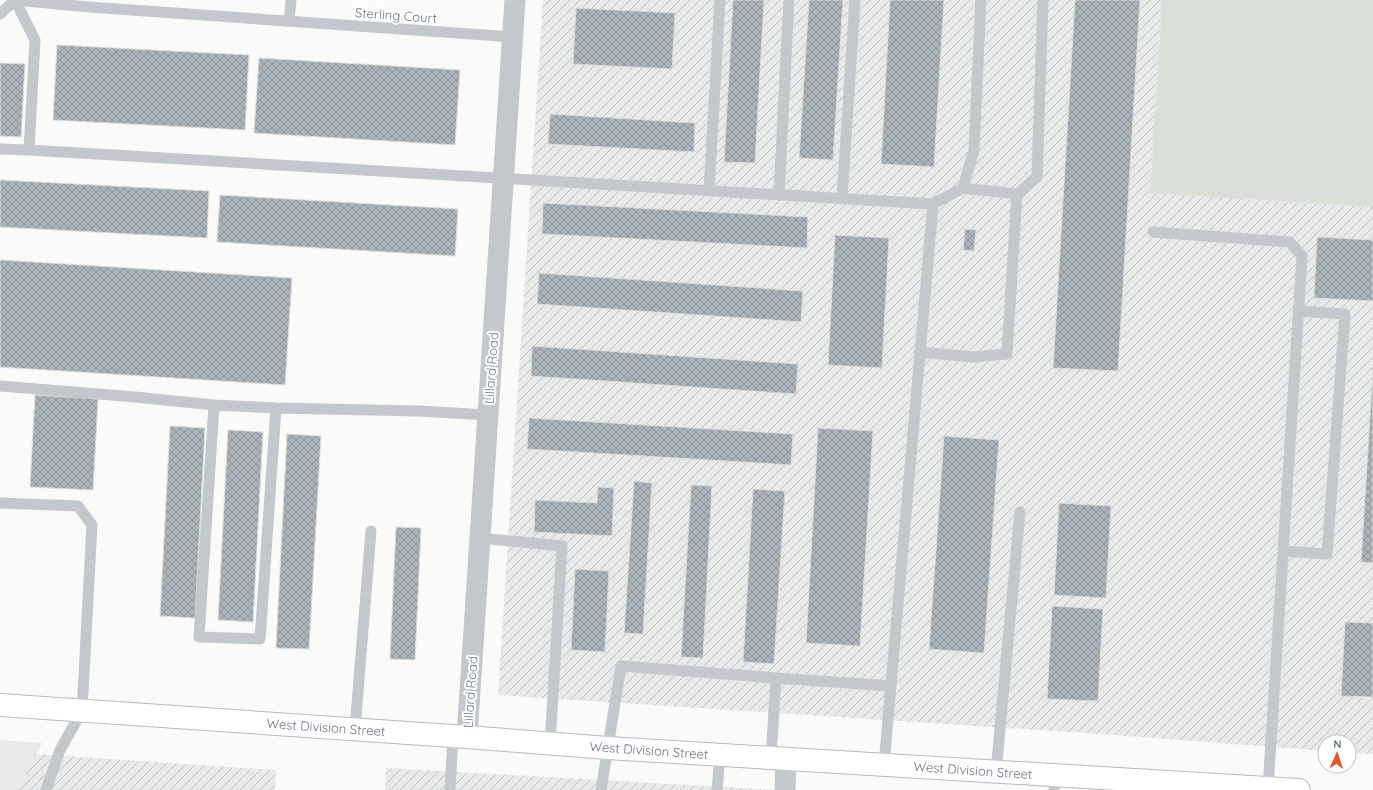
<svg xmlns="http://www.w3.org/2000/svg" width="1373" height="790" font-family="Quicksand,sans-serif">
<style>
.built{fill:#e8e9e9}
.industrial{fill:url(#industrial-furrows)}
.grass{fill:#dadfd7}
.building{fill:url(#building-cross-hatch);stroke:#dcdcda}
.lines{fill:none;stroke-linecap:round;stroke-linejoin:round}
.primary-casing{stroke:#b5babe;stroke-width:24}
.lane{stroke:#c3c8cc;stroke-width:11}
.street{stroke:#c3c8cc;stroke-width:21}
.primary{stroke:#fff;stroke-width:22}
.labels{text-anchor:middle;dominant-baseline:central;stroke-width:4;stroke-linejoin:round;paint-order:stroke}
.street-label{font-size:13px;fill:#657683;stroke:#fff}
</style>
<defs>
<pattern id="industrial-furrows" width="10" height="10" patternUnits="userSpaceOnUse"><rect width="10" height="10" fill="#e8e9e9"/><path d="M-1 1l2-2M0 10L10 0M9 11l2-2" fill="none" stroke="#c0c1c2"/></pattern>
<pattern id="building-cross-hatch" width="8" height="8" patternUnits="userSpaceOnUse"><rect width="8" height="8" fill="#aab3b9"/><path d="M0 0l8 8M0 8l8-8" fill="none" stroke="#8e969c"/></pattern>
</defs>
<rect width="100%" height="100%" fill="#fafaf8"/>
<path class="built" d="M0,740l42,3 -24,47h-18z"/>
<path class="industrial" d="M543,0h619l-12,193 223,14v547l-24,-1v-11h-24v9l-210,-16 -617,-40z
M35,754l241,16 -1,20h-257z
M386,768l392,22h-393z"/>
<path class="grass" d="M1162,0h211v207l-223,-14z"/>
<path class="building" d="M733,0h31l-9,163 -31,-1z
M809,0h34l-10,160 -34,-2z
M890,0h54l-10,167 -53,-3z
M1075,0h65l-22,371 -65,-3z
M576,8l99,5 -3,56 -99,-5z
M57,45l192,10 -4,75 -192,-10z
M259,58l201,12 -5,75 -201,-12z
M0,63l25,1 -4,73 -21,-1z
M550,114l145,9 -1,29 -146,-8z
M0,180l209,11 -2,47 -207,-11z
M220,195l238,14 -3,47 -238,-14z
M543,203l265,14 -1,31 -265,-14z
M965,229l11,1 -2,21 -11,-1z
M835,235l54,3 -7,130 -54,-3z
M1317,237l56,3v61l-59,-3z
M0,260l292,18 -7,107 -285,-18z
M539,273l264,18 -2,31 -264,-18z
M532,346l266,18 -2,30 -265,-18z
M1373,368v195l-12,-1z
M35,395l63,4 -5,91 -63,-3z
M529,418l264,16 -2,31 -264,-16z
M170,426l35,2 -10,190 -35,-2z
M818,428l55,3 -13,215 -54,-3z
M228,430l35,2 -10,190 -35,-2z
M287,434l34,2 -12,213 -33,-1z
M944,436l55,4 -15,213 -55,-4z
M634,481l18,2 -9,151 -19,-1z
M691,485l21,1 -9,172 -22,-1z
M598,487l16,1 -2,48 -78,-4 1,-32 62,3z
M753,489l32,2 -11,173 -31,-2z
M1059,503l52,3 -5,92 -52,-3z
M396,527l25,1 -6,132 -25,-1z
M575,569l34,2 -4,81 -34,-2z
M1052,606l51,3 -5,92 -51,-2z
M1345,622l28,1v74l-32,-1z"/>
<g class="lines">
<defs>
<path id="primary" d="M0,705l467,32 141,11 691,42"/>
</defs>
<use href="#primary" class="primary-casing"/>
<path class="lane" d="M15,0l74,7 423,30
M0,14l15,-14
M289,21l2,-21
M0,149l29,1 6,-110 -20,-40
M29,150l904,54
M963,188l11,-38 7,-150
M709,191l11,-191
M1017,194l20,-17 6,-177
M779,195l10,-195
M842,199l13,-199
M1153,232l137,10 12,14 -34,532
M0,386l135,11 79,8 62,3 143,3 69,4
M214,405l-15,232 61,2 16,-231
M0,503l78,3 14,19 -10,186 -22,39 -14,40
M480,538l82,8 -12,198
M1283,551l44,3 18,-240 -47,-3
M776,678l115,8
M355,729l16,-198
M884,765l49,-561 30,-16 54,6 -10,160 -34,3 -54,-5
M996,772l24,-260
M450,790l3,-54
M601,790l20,-124 155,12 -5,80
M717,790l3,-35
M1054,790l1,-14"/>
<path class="street" d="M467,737l48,-737
M785,790l1,-32"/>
<use href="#primary" class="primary"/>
</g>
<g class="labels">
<g class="street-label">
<text transform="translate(396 15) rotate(4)">Sterling Court</text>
<text transform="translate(491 368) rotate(-86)">Lillard Road</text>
<text transform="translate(470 692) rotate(-86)">Lillard Road</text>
<text transform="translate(326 727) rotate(4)">West Division Street</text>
<text transform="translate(649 750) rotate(4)">West Division Street</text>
<text transform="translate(973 770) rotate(4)">West Division Street</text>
</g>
</g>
<g transform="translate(1337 754) rotate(3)"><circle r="19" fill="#ffffff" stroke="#c1c8cd"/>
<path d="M0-3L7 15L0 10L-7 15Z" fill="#e4572e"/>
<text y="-6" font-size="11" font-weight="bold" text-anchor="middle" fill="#657683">N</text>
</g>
</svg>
